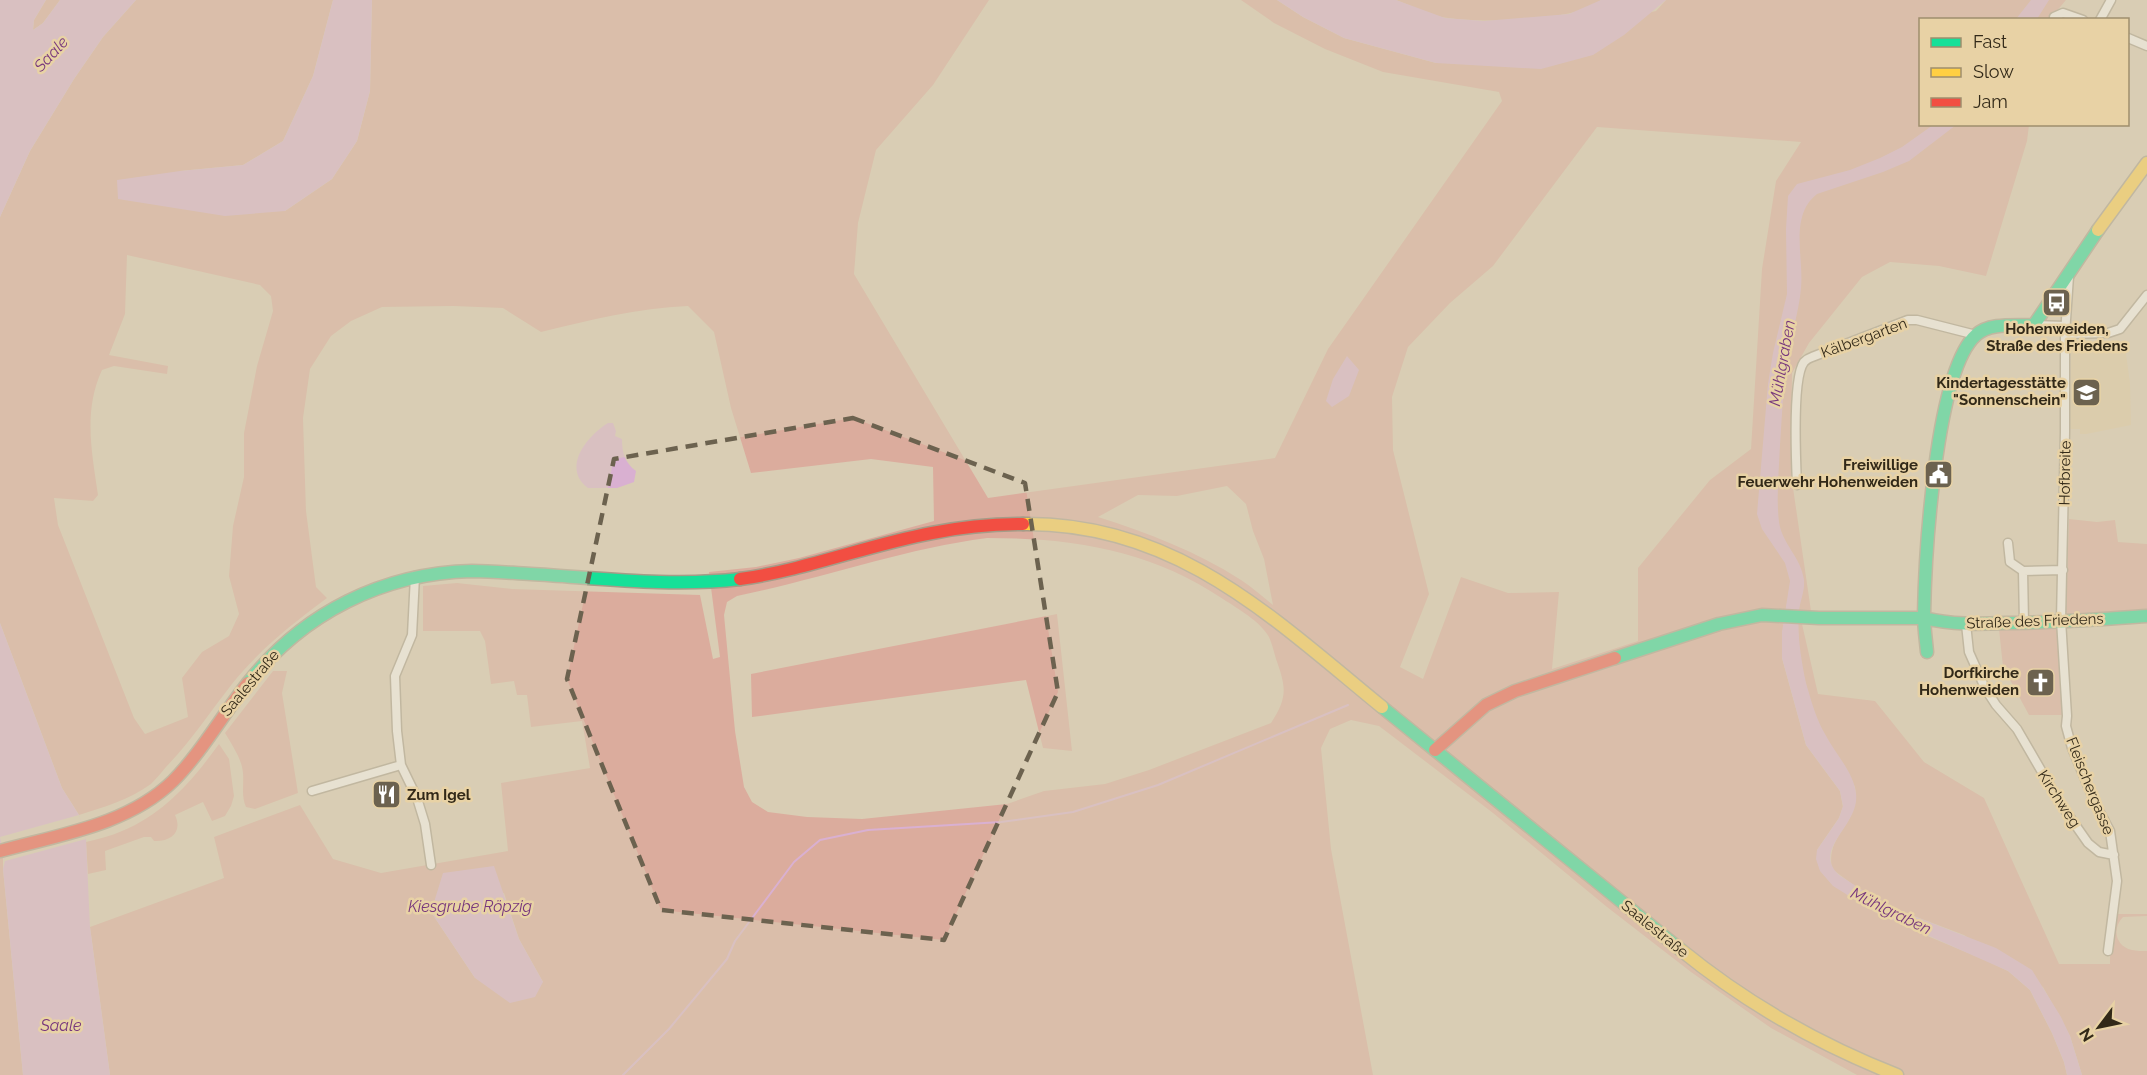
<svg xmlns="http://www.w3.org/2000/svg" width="2147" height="1075" font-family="Raleway,sans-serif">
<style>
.built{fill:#decaa2}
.green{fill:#dbac9d;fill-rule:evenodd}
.water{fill:#d9b0d1}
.pier{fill:#d9cdb4}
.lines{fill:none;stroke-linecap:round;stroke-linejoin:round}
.stream{stroke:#d9b0d1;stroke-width:2}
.street-casing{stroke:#a59c88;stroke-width:11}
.fast-casing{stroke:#a59c88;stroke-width:15}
.slow-casing{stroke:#a59c88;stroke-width:15}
.jam-casing{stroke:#a59c88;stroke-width:15}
.street{stroke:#f9f8f4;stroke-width:8}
.fast{stroke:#16e098;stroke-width:12}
.slow{stroke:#ffcf43;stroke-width:12}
.jam{stroke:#f24e42;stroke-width:12}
.marked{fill:none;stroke:#6c624f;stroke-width:4.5;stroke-dasharray:12 8;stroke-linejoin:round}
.labels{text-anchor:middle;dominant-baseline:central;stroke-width:5;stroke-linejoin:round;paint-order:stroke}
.poi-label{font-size:15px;font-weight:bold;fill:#322918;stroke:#e8d2a5;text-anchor:end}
.street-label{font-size:15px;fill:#322918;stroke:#e8d2a5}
.water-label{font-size:16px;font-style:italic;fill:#77377d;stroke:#e8d2a5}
</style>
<rect width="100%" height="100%" fill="#d9cdb4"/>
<path class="built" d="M2125,346l5,38 1,41 -45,9h-6v-5h-10l1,-82z"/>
<path class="green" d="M46,0h14l-17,23 -10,7 1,-10z
M136,0h197l-20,76 -30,65 -40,24 -63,6 105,40 47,-32 25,-38 13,-50 2,-91h617l-56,85 -57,65 -18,73 -4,51 134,224 287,-40 53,-109 174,-248 -3,-9 -116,-20 -58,-23 -51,-26 -33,-23h36l26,17 41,21 92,25 220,-52 10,-11h400l-16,19 -130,1v104l109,1 -2,16 -41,135 -47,-10 -49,-4 -28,15 -53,66 -17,30 -1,101 20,137h-10l1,13 16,70 57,7 49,61 60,36 75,166h51v-32l7,-18h30v2l-24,1c-11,11 -8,29 9,33 5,1 10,1 15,1v124h-65l-12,-39 -27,-49 -79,-52 -79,-30 -33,-21 -20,-15c-7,-36 29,-44 23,-82 -9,-18 -21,-35 -31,-53 -16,-31 -26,-74 -26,-110h-16l3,1 -3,7v26l24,87 34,46 3,16 -4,11 -22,32 31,46 65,34 72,30 23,11 22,19 22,43 12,29 3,13h-210l-86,-47 -80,-56 -84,-65 -114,-94 -114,-87 -28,-6 -21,9 -9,19 10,101 42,226h-1263l-20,-148 134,-49 -10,-41 86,-32 33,54 48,14 127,-22 -7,-68 89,-15 -8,-47 -51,6 -4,-32h-10l-3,-14 -23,3 -6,-43 -5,-10h-57v-45l34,-3 55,6 188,6 13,64 7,-2 -11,-85 47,-5 43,-9 135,-37 -1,-54 -62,-8 -120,14 -20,-65 -17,-76 -26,-26c-50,2 -98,14 -147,26l-38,-24 -50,-2 -71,1 -31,14 -20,15 -21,33 -7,49 3,93 10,76 11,11c-35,26 -68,52 -95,86 -22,28 -41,57 -66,83 -5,6 -10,12 -15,17 -22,16 -47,23 -72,31l-17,-27 -62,-165v-406l30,-66 44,-72 29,-42zM1597,127l204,15 -25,39 -14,88 -11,180 -41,31 -72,88v73l-86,28 7,-77 -51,1 -47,-16 -38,102 -23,-12 29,-73 -36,-144 -1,-53 16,-50 42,-44 43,-37zM127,255l133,30 11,11 2,15 -16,55 -13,67v44l-11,49 -4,50 10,38 -10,22 -27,16 -20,26 6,39 -43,17 -11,-16 -76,-193 -4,-27 39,3 5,-6c-6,-42 -15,-84 4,-125l12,-4 53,8 1,-8 -59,-11 16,-41zM1227,486l19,18 7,27 11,28 9,46c-10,-8 -21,-18 -32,-25 -45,-29 -93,-47 -143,-63l40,-22 39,1zM987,538c86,0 163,12 236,61 15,10 37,22 46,38 3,7 5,15 7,22 10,28 12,38 -5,64l-122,47 -44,14 -61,7 -37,13 -145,15 -55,-2 -39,-5 -16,-10 -8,-15 -9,-56 -11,-116 3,-13 10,-6c84,-17 165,-47 250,-58zM504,893l15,46 24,43 -68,-4 -44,-66z
M1396,0h205c-25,22 -120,23 -153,18 -17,-2 -36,-12 -52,-18z
M2069,519l28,3 18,-2 3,22 29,2v68l-81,2z
M1057,614l15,137 -29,-3 -17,-68 -274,37 -1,-43z
M2059,627l3,88h-33l-26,-48 -4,-38z
M273,671h14l-5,22 16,100 -43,16 -9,-2c-5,-11 -2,-22 -3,-34 -1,-14 -11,-28 -18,-40z
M219,744l10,15 5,37 -3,10 -6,10 -13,5 -9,-19 -28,13c8,17 -4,27 -21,26l-3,-4h-7l-39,14 1,19 -18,4 -2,-32c12,-3 25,-6 36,-11 42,-17 71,-51 97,-87z
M0,856h3v13l20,206h-23z"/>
<path class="water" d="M0,0h46l-12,20 -1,10 10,-7 17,-23h76l-33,37 -29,42 -44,72 -30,66z
M333,0h39l-2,91 -13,50 -25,38 -47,32 -60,5 -107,-17 -1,-19 63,-9 63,-6 40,-24 30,-65z
M1277,0h119l49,18 39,3 85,-7 32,-14h65l-42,35 -31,20 -52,14 -105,-6 -92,-25 -41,-21z
M2031,0h18l-12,19h-21z
M1933,125h23l-47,36 -26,11 -66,22c-28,22 -13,63 -16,94 -2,24 -10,47 -14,71 -4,29 -5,58 -7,86 -1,26 -4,52 -1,77 3,22 22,35 25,58 1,11 -4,21 -5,31 -2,24 2,48 7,72 5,17 10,36 19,51 10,20 29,38 31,60 4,31 -45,55 -17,81l46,30 111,43 36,22 29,47 9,19 12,39h-15l-3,-13 -12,-29 -22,-43 -22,-19 -133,-59 -42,-26 -13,-15 -4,-12 1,-9 22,-32 4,-12 -3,-15 -34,-46 -24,-87v-26l8,-51 -5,-18 -23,-34 -5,-15 11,-130 5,-31 14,-59 -1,-65 2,-33 9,-12 53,-14 30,-12 22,-11z
M1347,356l12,14 -10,26 -17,11 -6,-6 7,-22z
M608,423h5l3,8 -1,5 7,3c0,14 3,24 14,32l-2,11 -17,6h-29c-27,-20 -1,-52 20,-65z
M0,623l62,165 17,27 7,24 4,88 20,148h-87l-20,-206 2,-8 -5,-17z
M494,866l25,73 24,43 -8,15 -25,6 -35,-25 -44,-66 12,-39z"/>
<path class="pier" d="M79,815l7,24 -81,22 -5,-24z"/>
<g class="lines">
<path class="stream" d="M623,1075l46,-46 58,-70 8,-18 59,-79 26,-22 48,-10 133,-8 72,-10 85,-27 190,-80"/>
<defs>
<path id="street" d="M2054,20v-3l9,-4 20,7
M2100,20l11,-20
M2128,38l19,8
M2069,276l-4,58v98l-4,188 6,96 -1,10 6,22 23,55 15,28 7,50 -9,70
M2034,325l31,1
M2065,334l43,-1 12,-4 27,-34
M1797,485c-1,-23 -5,-107 7,-123 2,-2 5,-4 8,-5l96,-37h9l59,15
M2008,543l2,19 13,9 40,-1
M2023,571l1,52
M415,576l-3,59 -17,41 2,55 4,34 16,33 8,26 6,41
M1966,624l3,28 16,36 11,17 21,24 43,74 28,40 11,9 15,3
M312,791l89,-26"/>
<path id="fast" d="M1927,652c-1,-12 -3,-24 -3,-37 1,-56 11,-244 52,-280 14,-13 40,-9 58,-10l64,-95
M1615,658l104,-34 43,-9 57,3h105c28,7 55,6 83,5 47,0 94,-4 140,-7
M248,683c55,-70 135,-110 224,-112 20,0 40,2 59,3 69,4 140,13 209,5
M1382,707l299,243"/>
<path id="slow" d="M2098,230l49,-67
M1023,524c152,-2 249,93 359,183
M1681,950c64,52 139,95 216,125"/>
<path id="jam" d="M740,579c66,-9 127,-34 192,-46 30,-6 60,-9 91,-9
M1435,750l51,-45 29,-14 100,-33
M0,851c58,-16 128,-26 173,-70 28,-28 50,-67 75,-98"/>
</defs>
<use href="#street" class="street-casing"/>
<use href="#fast" class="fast-casing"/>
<use href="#slow" class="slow-casing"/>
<use href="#jam" class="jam-casing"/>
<use href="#street" class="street"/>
<use href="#fast" class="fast"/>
<use href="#slow" class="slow"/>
<use href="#jam" class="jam"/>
</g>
<path d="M0 0H2147V1075H0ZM853,418l172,65 33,209 -114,248 -283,-30 -94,-231 47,-220z" fill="#d9cdb4" fill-opacity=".55" fill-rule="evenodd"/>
<path class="marked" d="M853,418l172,65 33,209 -114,248 -283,-30 -94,-231 47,-220z"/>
<defs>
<symbol id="bus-square" viewBox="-11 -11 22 22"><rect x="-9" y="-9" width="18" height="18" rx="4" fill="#6c624f" stroke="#e8d2a5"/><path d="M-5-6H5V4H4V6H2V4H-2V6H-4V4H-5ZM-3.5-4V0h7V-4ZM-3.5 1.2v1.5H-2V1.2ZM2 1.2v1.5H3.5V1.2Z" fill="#fff"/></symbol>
<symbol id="school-square" viewBox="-11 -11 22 22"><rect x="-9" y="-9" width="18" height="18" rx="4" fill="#6c624f" stroke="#e8d2a5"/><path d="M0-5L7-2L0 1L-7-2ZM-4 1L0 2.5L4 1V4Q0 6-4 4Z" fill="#fff"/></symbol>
<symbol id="civic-square" viewBox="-11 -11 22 22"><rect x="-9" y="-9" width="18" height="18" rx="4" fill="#6c624f" stroke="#e8d2a5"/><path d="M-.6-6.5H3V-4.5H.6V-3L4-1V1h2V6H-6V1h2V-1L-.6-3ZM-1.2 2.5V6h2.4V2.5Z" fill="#fff"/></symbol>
<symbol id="church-square" viewBox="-11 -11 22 22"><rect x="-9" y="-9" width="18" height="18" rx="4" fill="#6c624f" stroke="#e8d2a5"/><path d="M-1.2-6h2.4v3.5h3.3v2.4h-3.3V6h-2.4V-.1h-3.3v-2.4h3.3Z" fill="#fff"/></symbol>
<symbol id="restaurant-square" viewBox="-11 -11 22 22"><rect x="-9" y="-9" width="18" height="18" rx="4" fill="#6c624f" stroke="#e8d2a5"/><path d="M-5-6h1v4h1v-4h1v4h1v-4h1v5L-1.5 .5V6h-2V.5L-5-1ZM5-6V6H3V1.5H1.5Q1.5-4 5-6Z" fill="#fff"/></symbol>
</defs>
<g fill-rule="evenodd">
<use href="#bus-square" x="2040" y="286" width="33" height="33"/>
<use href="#school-square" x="2070" y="376" width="33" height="33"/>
<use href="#civic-square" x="1922" y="458" width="33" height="33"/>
<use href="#church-square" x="2024" y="666" width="33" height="33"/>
<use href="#restaurant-square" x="370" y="778" width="33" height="33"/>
</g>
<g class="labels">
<g class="poi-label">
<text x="2057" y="329" text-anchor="middle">Hohenweiden,<tspan x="2057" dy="17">Straße des Friedens</tspan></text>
<text x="2066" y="383">Kindertagesstätte<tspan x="2066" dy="17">"Sonnenschein"</tspan></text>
<text x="1918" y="465">Freiwillige<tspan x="1918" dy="17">Feuerwehr Hohenweiden</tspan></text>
<text x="2019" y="673">Dorfkirche<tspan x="2019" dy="17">Hohenweiden</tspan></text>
<text x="407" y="795" text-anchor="start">Zum Igel</text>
</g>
<g class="street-label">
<text transform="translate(1864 338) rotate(-20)">Kälbergarten</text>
<text transform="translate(2065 473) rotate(-89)">Hofbreite</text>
<text transform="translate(2035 621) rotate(-2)">Straße des Friedens</text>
<text transform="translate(250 683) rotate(-50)">Saalestraße</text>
<text transform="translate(2090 786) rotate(68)">Fleischergasse</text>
<text transform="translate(2059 799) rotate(57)">Kirchweg</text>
<text transform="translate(1655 929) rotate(39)">Saalestraße</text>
</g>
<g class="water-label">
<text transform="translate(51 54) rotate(-47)">Saale</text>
<text transform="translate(1782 363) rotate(-80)">Mühlgraben</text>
<text x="470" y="906">Kiesgrube Röpzig</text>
<text transform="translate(1891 911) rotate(26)">Mühlgraben</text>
<text x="61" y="1025">Saale</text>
</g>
</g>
<rect x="1919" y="18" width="210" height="108" fill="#e8d2a5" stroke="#9f8e6d" stroke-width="1.5"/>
<rect x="1931" y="38" width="30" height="9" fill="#16e098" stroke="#9f8e6d" stroke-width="1.5"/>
<text x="1973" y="48" font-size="18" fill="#322918">Fast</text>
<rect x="1931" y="68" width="30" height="9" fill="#ffcf43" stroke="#9f8e6d" stroke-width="1.5"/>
<text x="1973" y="78" font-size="18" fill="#322918">Slow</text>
<rect x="1931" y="98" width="30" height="9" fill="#f24e42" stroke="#9f8e6d" stroke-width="1.5"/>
<text x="1973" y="108" font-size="18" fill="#322918">Jam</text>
<g transform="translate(2099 1027) rotate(238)" stroke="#e8d2a5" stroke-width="4.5" paint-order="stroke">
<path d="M0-4.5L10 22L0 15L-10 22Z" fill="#322918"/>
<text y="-9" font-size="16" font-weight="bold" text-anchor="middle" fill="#322918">N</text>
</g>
</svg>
